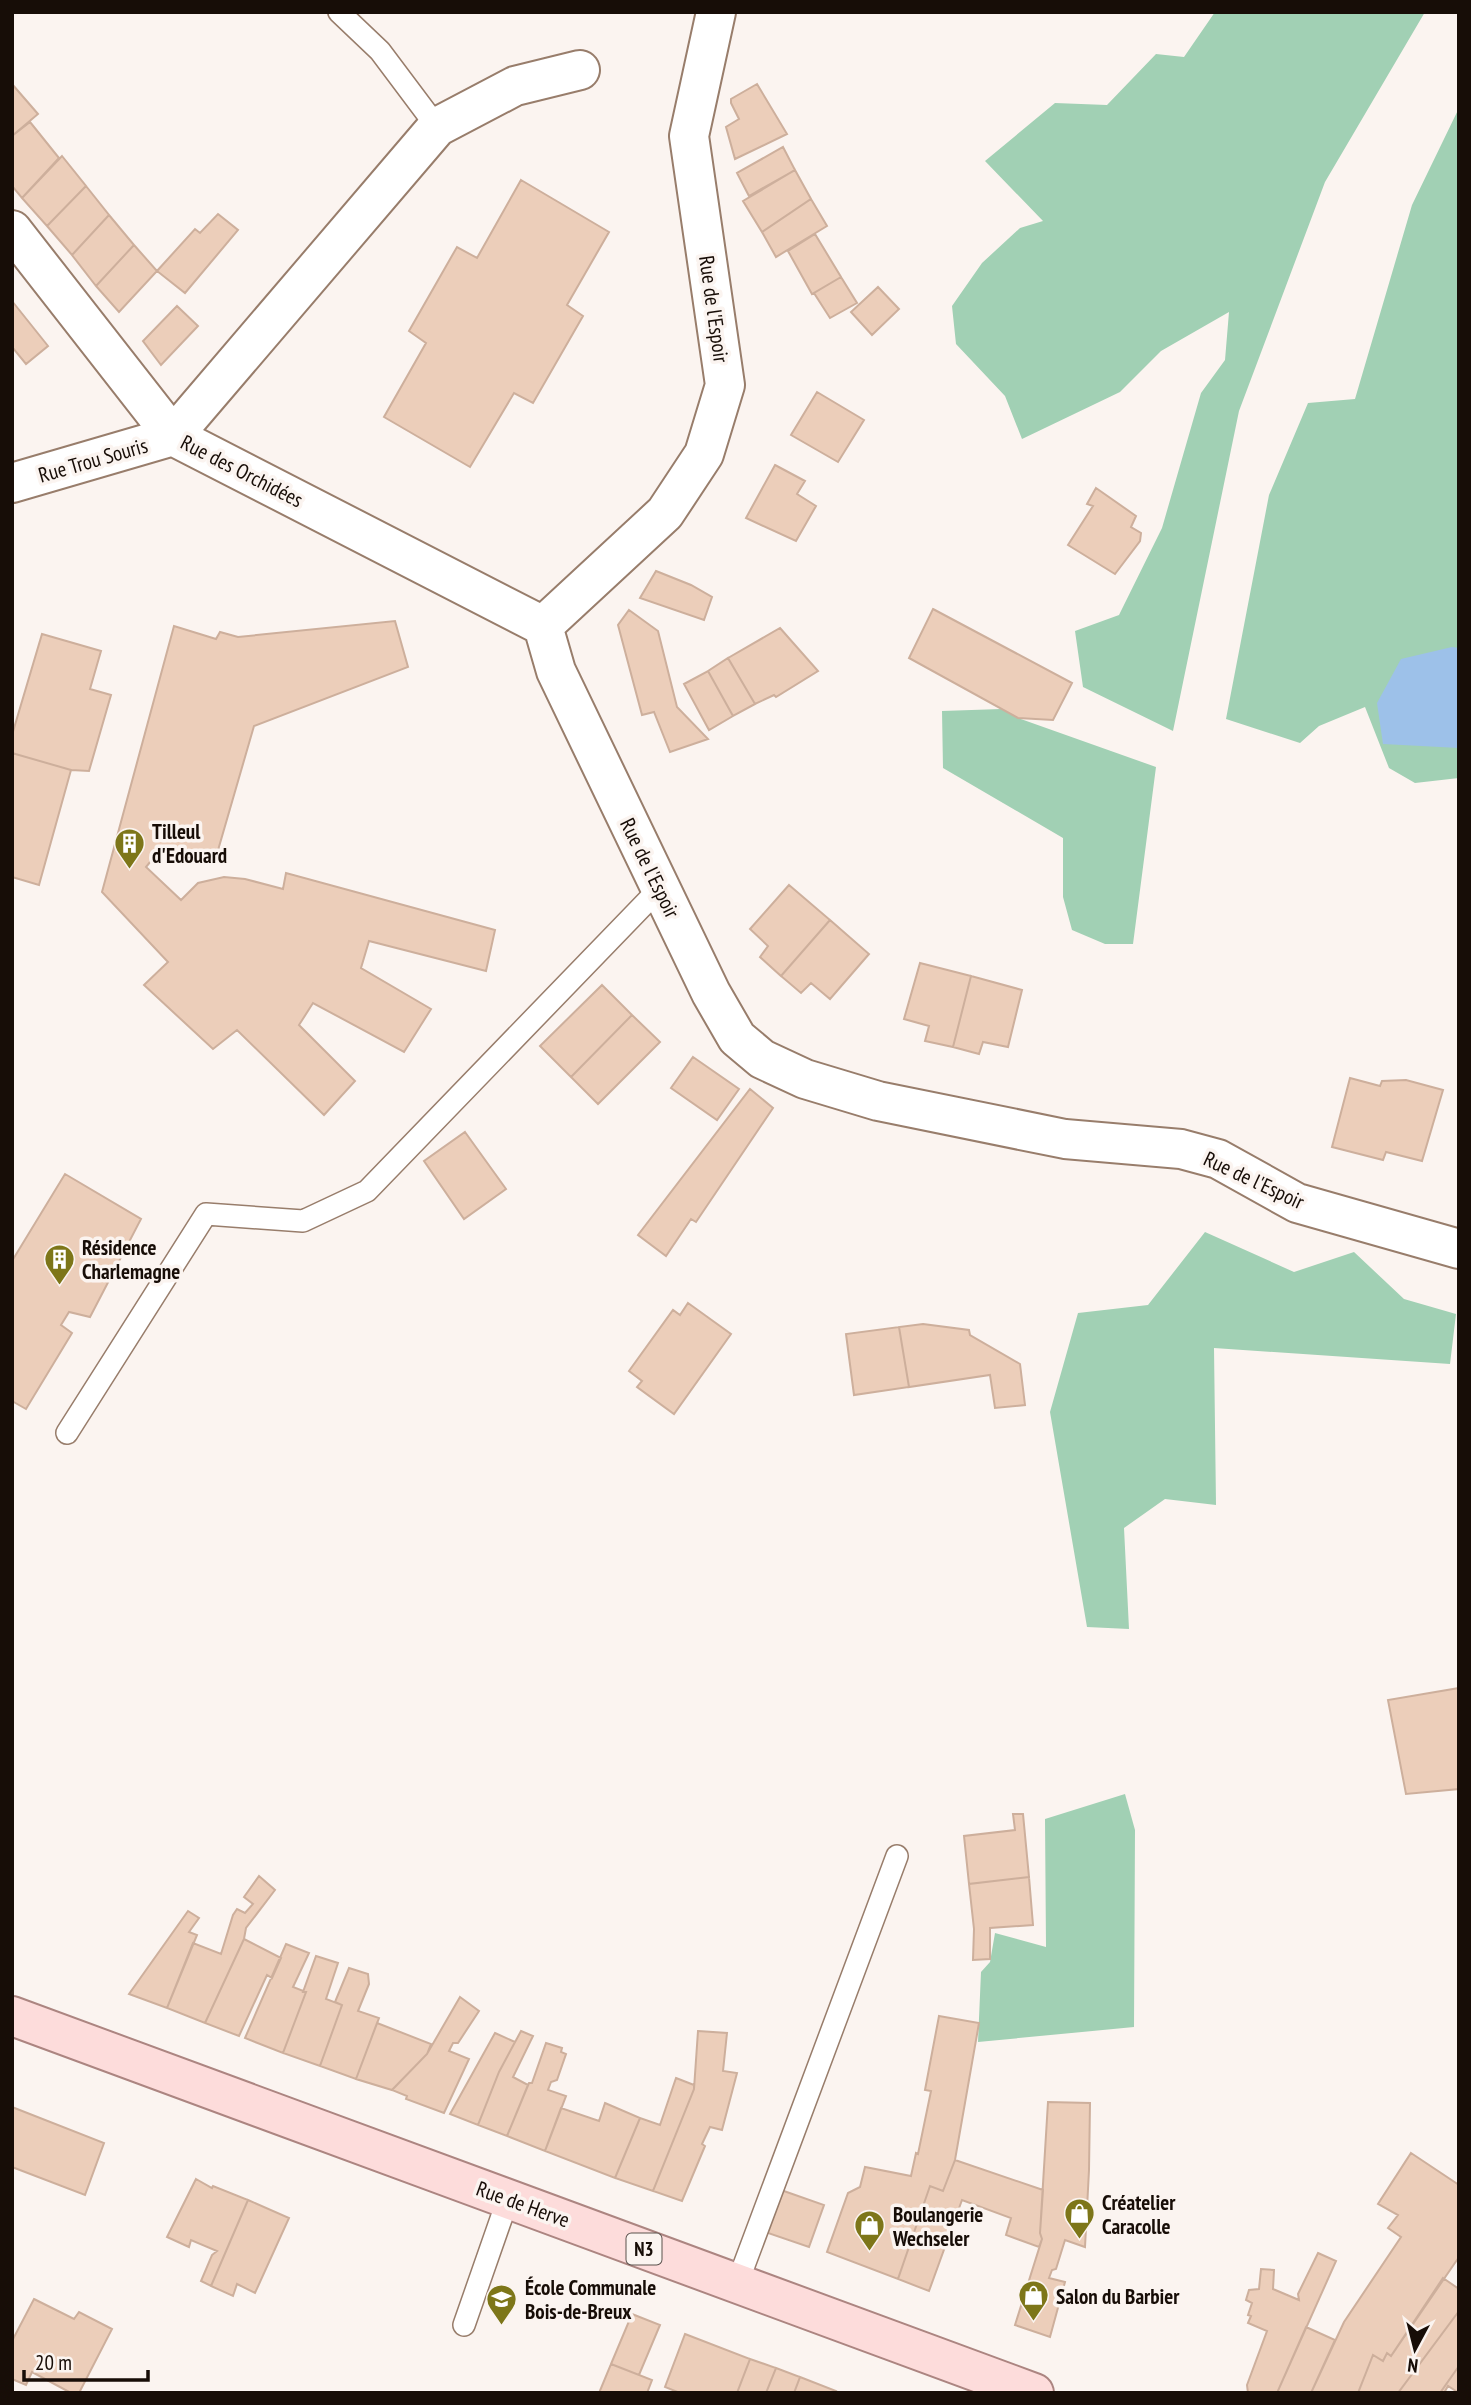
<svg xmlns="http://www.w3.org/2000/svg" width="1471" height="2405" font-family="'PT Sans Narrow',sans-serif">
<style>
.green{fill:#a1d0b4}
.water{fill:#9dc1e9}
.building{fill:#ecceba;stroke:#cdaf9c;stroke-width:2}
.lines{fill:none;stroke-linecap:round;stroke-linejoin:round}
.service-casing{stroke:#987d6b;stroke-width:24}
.minor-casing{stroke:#987d6b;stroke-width:42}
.primary-casing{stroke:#ac8581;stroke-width:42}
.service{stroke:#fff;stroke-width:21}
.minor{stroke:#fff;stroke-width:38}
.primary{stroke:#fddcdb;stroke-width:38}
.labels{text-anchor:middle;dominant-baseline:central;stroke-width:7;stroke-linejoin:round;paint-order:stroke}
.shield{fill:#fbf4f0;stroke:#5b524d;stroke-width:2}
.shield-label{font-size:19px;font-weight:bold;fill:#170d07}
.street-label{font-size:21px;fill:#170d07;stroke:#fbf4f0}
.poi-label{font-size:21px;font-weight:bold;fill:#170d07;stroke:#fbf4f0;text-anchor:start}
</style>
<rect width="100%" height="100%" fill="#fbf4f0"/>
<path class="green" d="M1215,12h210l-100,170 -86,229 -66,320 -90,-44 -8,-56 44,-16 43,-87 39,-135 24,-33 4,-48 -68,39 -41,41 -98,47 -17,-43 -49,-52 -4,-38 30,-43 38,-35 23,-7 -58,-60 70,-58 52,2 49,-51 28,3z
M1459,108v670l-44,5 -26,-15 -24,-61 -46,19 -19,17 -74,-24 43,-224 39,-92 47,-4 57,-194z
M1001,709l17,9 138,49 -23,177h-28l-33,-14 -9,-33v-59l-120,-70 -1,-57z
M1205,1232l89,40 60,-20 50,47 52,15 -6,50 -236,-16 2,157 -51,-6 -41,29 5,101 -42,-2 -37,-215 28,-99 70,-8z
M1125,1794l10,36 -1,197 -156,15 3,-70 9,-10 5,-29 51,14 -1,-128z"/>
<path class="water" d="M1452,647l7,1v100l-76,-4 -6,-41 24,-44z"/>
<path class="building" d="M12,84l26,30 -26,22z
M757,84l30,50 -52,25 -9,-32 13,-8 -8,-16v-4z
M30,122l29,36 -37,40 -10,-12v-50z
M783,147l12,23 -46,26 -12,-23z
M62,156l24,30 -39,40 -25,-28z
M795,170l16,29 -49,33 -19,-31z
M521,180l88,52 -42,73 16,11 -50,87 -19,-10 -44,74 -86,-50 42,-74 -17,-12 48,-84 20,11z
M86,186l23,29 -37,40 -25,-29z
M811,199l16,27 -51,31 -14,-25z
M218,214l20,16 -53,63 -28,-22 38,-42 5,4z
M109,215l25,30 -38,41 -24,-31z
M815,234l26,43 -29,17 -24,-43z
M134,245l23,26 -38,41 -23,-26z
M841,277l16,26 -27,15 -16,-25z
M878,287l21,22 -27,26 -21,-23z
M12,301l36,45 -22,18 -14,-17z
M177,306l21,20 -37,39 -18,-24z
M817,392l47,28 -26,42 -47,-27z
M775,465l30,16 -8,13 19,12 -20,35 -50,-23z
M1096,488l40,28 -5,11 10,6 -1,8 -25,33 -47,-29 25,-39 -6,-2z
M656,571l35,14 21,12 -8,23 -64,-22z
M933,609l139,74 -19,37 -35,-2 -109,-60z
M629,610l29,21 19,76 31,32 -38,13 -16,-40 -12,3 -24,-90z
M395,621l13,46 -154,59 -40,138 -55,-13 -13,16 35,33 17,-17 26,-6 21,2 38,10 3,-16 209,57 -9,41 -117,-30 -8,27 70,41 -27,43 -91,-49 -14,22 56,56 -31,34 -87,-85 -24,19 -69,-64 24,-23 -66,-70 72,-266 42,13 4,-7 18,5z
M780,628l38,43 -42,26 -2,-2 -19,9 -27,-46z
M42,634l59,17 -11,38 21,6 -22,76 -18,-1 -59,-17v-18z
M728,658l27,46 -22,12 -25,-45z
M708,671l25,45 -24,14 -25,-46z
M12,753l59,17 -32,115 -27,-8z
M789,885l41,35 -49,56 -21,-19 8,-11 -18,-17z
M830,920l39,34 -39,45 -19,-16 -10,10 -20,-17z
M920,963l51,13 -18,71 -28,-6 4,-15 -25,-7z
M971,976l51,14 -14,57 -25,-5 -4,12 -26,-7z
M602,985l30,30 -61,62 -31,-31z
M632,1015l28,27 -62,62 -27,-27z
M693,1057l46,32 -22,31 -46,-32z
M1350,1078l30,8 2,-5 24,-1 37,10 -21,71 -36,-9 -3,8 -51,-13z
M750,1089l23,19 -77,114 -5,-3 -25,37 -28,-21z
M465,1132l41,57 -42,30 -40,-58z
M65,1174l76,45 -51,98 -21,-5 -8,13 11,8 -46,76 -14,-8v-140z
M688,1303l43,31 -57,80 -37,-27 5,-6 -13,-10 44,-61 7,5z
M923,1324l46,6 1,5 50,29 5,41 -30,3 -5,-33 -81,12 -10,-60z
M899,1327l10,60 -55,8 -8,-61z
M1459,1688v101l-53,5 -18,-94z
M1013,1814h10l6,63 -60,7 -5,-48 51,-6z
M259,1876l16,14 -29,38 -2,11 -39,84 -38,-15 26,-65 28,11 12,-39 4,-6 8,4 8,-9 -9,-7z
M1029,1877l4,48 -43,3v31l-17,1 1,-31 -5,-45z
M188,1911l11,7 -10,14 8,3 -30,73 -38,-14z
M244,1939l37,19 -9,20 -5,-3 -28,61 -34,-13z
M286,1944l23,9 -16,34 13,5 -23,61 -38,-15z
M316,1956l22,7 -12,36 16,6 -22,61 -37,-13 23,-61h-3z
M349,1968l19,6 1,10 -11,27 21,7 -23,61 -36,-13 22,-61 -7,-3z
M460,1997l19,14 -21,32h-5l-4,8 20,8 -25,54 -38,-14 1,-3 -15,-6 35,-36z
M939,2016l40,7 -24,137 -12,31 -13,-5 -32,93 -71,-27 21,-59 12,-6 5,-20 46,9 5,-23 2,1 13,-63 -6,-1z
M377,2023l54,21 -4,10 -35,36 -36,-11z
M521,2031l12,5 -20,41 15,8 -21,51 -29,-11 21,-53z
M698,2031l29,2 -4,38 14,2 -15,57 -12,-3 -8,17 3,2 -23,55 -29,-10 41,-102z
M495,2033l20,9 -16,30 -21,53 -28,-11z
M546,2043l16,5 -1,4 5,2 -9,26 -6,2 -3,8 18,6 -21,55 -38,-15 22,-53h3z
M676,2078l18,7v4l-41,102 -38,-13 25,-60 20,7z
M1048,2102l42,1 -1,67 -4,77 -20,-7 -9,29 -4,1 -3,8 16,4 -15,55 -35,-12 27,-86 -2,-6z
M605,2103l35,15 -25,60 -70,-27 16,-43 38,13z
M12,2107l92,36 -19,52 -73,-28z
M1411,2153l48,32v72l-68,99 -4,-3 -4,8 -10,-6 -15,38h-47l33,-71 57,-85 -13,-9 10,-13 -20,-11z
M955,2160l88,30 -3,43 2,6 -3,8 -33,-12 5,-17 -49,-18 -33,91 -31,-12 32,-93 13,5z
M196,2179l16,9 1,-2 35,14 -37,86 -10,-5 11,-26 5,-4 -26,-11 -2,7 -22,-10z
M781,2190l43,15 -15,42 -44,-15z
M248,2200l41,18 -34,75 -18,-9 -4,12 -22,-10z
M1318,2253l18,8 -59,132h-29l-1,-8 20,-54 -19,-8 3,-7 -3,-1 4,-12 -6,-3 3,-10 10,-1 2,-20 13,1 -1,19 26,11 -1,-6z
M1443,2278l16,11v22l-61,82h-40l15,-38 10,6 4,-8 4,3z
M34,2299l40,20 5,-7 33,17 -33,64h-8l-39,-21 -6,13 -14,-6v-38z
M1459,2311v55l-19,27h-42z
M632,2314l28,11 -21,50 -28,-11z
M1306,2327l29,13 -24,53h-34z
M685,2334l65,25 -13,34h-57l-15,-6z
M750,2359l26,9 -10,25h-29z
M611,2364l41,16 -5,13h-48z
M1459,2366v27l-11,-7 -4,7h-4z
M776,2368l24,9 -6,16h-28z
M800,2377l36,14 -1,2h-41z"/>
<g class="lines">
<defs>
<path id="service" d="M339,12l41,39 57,76
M67,1433l139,-219 97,7 64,-30 292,-302
M737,2284l160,-428
M464,2325l44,-126"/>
<path id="minor" d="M12,230l161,206 370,190
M12,483l161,-47 264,-309 78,-41 65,-16
M543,626l13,45 155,322 26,45 25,21 43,20 73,22 187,38 116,10 37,10 79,44 162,46
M543,626l122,-113 39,-59 21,-69 -36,-249 27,-124"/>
<path id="primary" d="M12,2016l1022,377"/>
</defs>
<use href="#service" class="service-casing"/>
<use href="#minor" class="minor-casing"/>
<use href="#primary" class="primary-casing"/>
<use href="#service" class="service"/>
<use href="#minor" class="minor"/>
<use href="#primary" class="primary"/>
</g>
<defs>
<symbol id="building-pin" viewBox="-11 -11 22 30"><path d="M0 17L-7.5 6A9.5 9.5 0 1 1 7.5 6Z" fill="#7d7619" stroke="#fbf4f0"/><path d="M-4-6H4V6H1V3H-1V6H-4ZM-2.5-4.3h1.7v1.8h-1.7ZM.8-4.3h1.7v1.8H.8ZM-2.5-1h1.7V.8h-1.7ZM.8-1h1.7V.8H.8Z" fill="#fff"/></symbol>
<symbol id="shop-pin" viewBox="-11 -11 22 30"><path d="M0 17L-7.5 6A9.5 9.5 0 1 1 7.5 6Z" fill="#7d7619" stroke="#fbf4f0"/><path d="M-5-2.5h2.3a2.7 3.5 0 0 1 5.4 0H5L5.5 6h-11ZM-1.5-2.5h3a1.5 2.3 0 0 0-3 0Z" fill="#fff"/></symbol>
<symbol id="school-pin" viewBox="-11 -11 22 30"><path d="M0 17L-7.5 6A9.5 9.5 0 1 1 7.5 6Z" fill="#7d7619" stroke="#fbf4f0"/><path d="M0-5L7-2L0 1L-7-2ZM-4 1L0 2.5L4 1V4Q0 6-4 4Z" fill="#fff"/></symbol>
</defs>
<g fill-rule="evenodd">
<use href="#building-pin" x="112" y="826" width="35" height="47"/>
<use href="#building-pin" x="42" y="1242" width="35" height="47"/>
<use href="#shop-pin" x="1062" y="2196" width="35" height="47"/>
<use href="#shop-pin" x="852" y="2208" width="35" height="47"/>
<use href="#shop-pin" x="1016" y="2278" width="35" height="47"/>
<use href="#school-pin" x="484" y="2282" width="35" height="47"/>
</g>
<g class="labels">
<rect class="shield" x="626.5" y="2233.5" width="35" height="31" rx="5"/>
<g class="shield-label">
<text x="644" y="2249">N3</text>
</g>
<g class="street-label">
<text transform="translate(714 309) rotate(82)">Rue de l'Espoir</text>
<text transform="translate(93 460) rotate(-16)">Rue Trou Souris</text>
<text transform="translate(242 471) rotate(27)">Rue des Orchidées</text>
<text transform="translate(650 868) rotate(64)">Rue de l'Espoir</text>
<text transform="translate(1254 1180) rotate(25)">Rue de l'Espoir</text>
<text transform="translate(523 2204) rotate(20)">Rue de Herve</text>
</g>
<g class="poi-label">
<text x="152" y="831">Tilleul<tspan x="152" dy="24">d'Edouard</tspan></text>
<text x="82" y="1247">Résidence<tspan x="82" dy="24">Charlemagne</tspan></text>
<text x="1102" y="2202">Créatelier<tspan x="1102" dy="24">Caracolle</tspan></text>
<text x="893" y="2214">Boulangerie<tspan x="893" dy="24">Wechseler</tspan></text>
<text x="525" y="2287">École Communale<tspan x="525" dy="24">Bois-de-Breux</tspan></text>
<text x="1056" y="2296">Salon du Barbier</text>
</g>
</g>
<rect width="1471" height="2405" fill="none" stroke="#170d07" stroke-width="28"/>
<g transform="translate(1415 2349) rotate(187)" stroke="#fbf4f0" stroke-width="5" paint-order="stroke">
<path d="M0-5L12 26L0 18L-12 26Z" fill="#170d07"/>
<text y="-10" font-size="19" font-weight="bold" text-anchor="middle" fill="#170d07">N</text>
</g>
<path d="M24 2370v10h124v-10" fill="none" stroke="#170d07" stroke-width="3.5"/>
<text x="35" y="2370" font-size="21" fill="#170d07" stroke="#fbf4f0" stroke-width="5" paint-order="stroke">20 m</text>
</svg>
